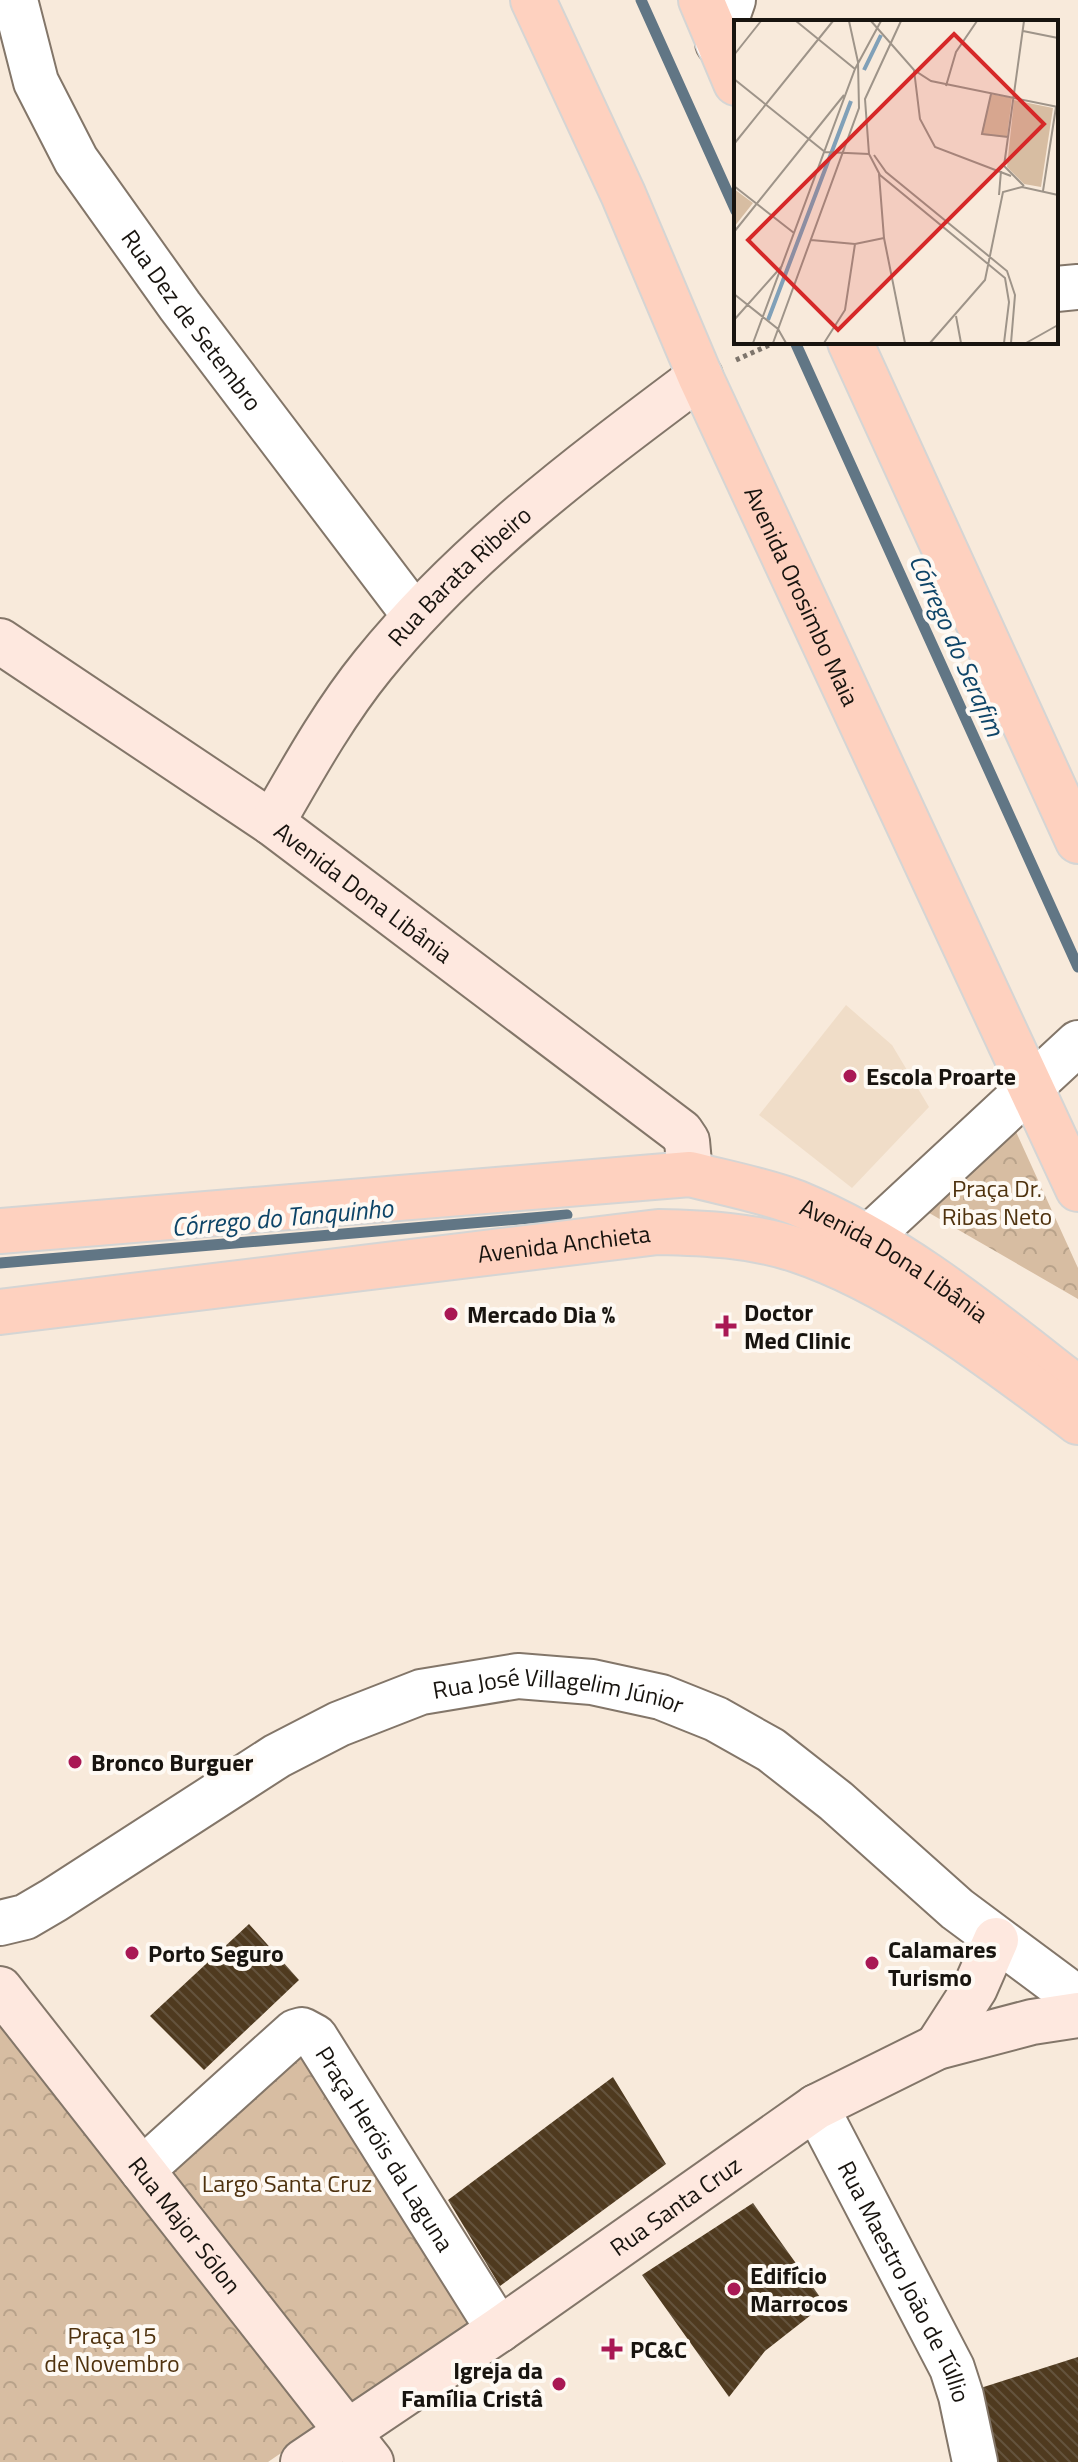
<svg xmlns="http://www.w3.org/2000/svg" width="1078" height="2462" font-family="'Titillium Web',sans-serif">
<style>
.built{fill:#f0ddc8}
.park{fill:url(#park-crowns)}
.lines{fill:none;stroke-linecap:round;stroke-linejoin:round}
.stream{stroke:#617685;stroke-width:11}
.building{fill:url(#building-back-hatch)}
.minor-casing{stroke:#837669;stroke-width:48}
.tertiary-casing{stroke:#837669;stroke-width:48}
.secondary-casing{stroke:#837669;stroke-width:48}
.primary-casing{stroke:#d5d5d4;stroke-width:48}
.path{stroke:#7e756c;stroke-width:5;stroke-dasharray:4 4;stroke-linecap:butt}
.minor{stroke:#fff;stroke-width:44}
.tertiary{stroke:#fff;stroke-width:44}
.secondary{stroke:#fee8df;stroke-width:44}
.primary{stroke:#fed1bf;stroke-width:44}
.poi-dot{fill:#a91854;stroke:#fef9f3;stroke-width:3}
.labels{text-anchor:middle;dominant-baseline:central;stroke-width:8;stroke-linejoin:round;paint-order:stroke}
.street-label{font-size:24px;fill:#18140f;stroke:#fef9f3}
.poi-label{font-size:24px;font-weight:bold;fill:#18140f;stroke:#fef9f3;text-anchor:start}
.park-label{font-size:24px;fill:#4f320e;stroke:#fef9f3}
.water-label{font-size:26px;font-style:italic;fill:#0e4568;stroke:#fef9f3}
.inset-river{fill:none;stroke:#80a0b8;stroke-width:4}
.inset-road{fill:none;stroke:#9e9489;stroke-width:2}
.view{fill:#d62828;fill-opacity:0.15;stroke:#d62828;stroke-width:4}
.inset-edge{fill:none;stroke:#18140f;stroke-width:4}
</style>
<defs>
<pattern id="park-crowns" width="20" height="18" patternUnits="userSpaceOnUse" patternTransform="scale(2)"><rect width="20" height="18" fill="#d7bda2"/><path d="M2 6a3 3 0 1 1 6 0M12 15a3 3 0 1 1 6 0" fill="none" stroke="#b8a28a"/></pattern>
<pattern id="building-back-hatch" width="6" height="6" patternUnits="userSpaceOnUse" patternTransform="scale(2)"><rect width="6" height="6" fill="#4f3a1f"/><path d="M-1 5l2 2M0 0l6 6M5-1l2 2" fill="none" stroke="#64533d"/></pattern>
</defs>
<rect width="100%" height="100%" fill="#f8eadb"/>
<path class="built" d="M846,1005l46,40 37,62 -77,81 -93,-73z"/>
<path class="park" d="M1012,1123l66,145v31l-154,-89z
M311,2019l189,309 -151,103 -206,-262z
M0,2025l319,402 -51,35h-268z"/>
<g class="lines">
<path class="stream" d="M641,0l95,211
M795,342l283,625
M0,1263l567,-48"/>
</g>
<path class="building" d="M249,1924l50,56 -95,90 -54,-54z
M613,2077l53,87 -166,122 -52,-86z
M753,2203l72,101 -60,47 -36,46 -87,-122z
M1078,2357v105h-79l-34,-69z"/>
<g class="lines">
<defs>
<g id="minor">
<path id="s1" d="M15,0l21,82 40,78 104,146 235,310"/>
<path d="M718,43l15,-43"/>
<path id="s2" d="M0,1923l25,-6 29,-17 223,-144 62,-32 82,-32 97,-16 74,6 69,15 55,22 55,31 65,51 121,108 121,90"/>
<path id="s3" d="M816,2107l136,261 9,28 14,66"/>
<path id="s4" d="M142,2170l153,-138 7,-2 13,7 184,293"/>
</g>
<path id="tertiary" d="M1056,289l22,-2
M869,1237l209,-194"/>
<g id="secondary">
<path id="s5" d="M0,641l272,182 409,309 6,9 3,33"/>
<path id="s6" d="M272,823c31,-54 62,-110 101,-158 92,-114 211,-202 327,-289"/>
<path id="s7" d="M0,1989l371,473"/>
<path d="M937,2047l38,-59 21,-48"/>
<path id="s8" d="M303,2462l196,-132 317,-223 121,-60 95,-25 46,-7"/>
</g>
<g id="primary">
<path id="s9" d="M533,0l90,194 77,182 378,813"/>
<path d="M701,0l35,83"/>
<path d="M850,342l228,499"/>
<path id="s10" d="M0,1231l690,-57c35,9 73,16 107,29 106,44 191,116 281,186"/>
<path id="s11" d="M0,1312l658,-80c47,1 94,3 139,18 99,33 198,110 281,172"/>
</g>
</defs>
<use href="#minor" class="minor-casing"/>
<use href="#tertiary" class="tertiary-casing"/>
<use href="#secondary" class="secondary-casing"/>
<use href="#primary" class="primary-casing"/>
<path class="path" d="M736,360l40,-18"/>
<use href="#minor" class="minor"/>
<use href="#tertiary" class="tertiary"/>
<use href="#secondary" class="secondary"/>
<use href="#primary" class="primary"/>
</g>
<g class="poi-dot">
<circle cx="850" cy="1076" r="8"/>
<circle cx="451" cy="1314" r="8"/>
<path d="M722 1314h8v8h8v8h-8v8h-8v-8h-8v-8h8z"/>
<circle cx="75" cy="1762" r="8"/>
<circle cx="132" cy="1953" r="8"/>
<circle cx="872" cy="1963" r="8"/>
<circle cx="734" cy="2289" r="8"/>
<path d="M608 2337h8v8h8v8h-8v8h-8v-8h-8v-8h8z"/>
<circle cx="559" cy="2384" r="8"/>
</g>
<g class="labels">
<g class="street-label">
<text stroke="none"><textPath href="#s1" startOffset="370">Rua Dez de Setembro</textPath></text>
<text stroke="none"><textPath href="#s6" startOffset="312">Rua Barata Ribeiro</textPath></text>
<text stroke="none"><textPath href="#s9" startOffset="654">Avenida Orosimbo Maia</textPath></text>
<text stroke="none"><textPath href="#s5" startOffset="442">Avenida Dona Libânia</textPath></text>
<text stroke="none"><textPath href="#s11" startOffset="568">Avenida Anchieta</textPath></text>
<text stroke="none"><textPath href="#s10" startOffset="916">Avenida Dona Libânia</textPath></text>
<text stroke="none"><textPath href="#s2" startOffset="622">Rua José Villagelim Júnior</textPath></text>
<text stroke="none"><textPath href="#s4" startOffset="360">Praça Heróis da Laguna</textPath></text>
<text stroke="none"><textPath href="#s8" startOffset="452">Rua Santa Cruz</textPath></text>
<text stroke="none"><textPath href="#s7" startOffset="300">Rua Major Sólon</textPath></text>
<text stroke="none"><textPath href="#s3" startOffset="196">Rua Maestro João de Túllio</textPath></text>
</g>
<g class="poi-label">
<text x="866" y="1076">Escola Proarte</text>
<text x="744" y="1312">Doctor<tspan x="744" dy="28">Med Clinic</tspan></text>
<text x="467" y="1314">Mercado Dia %</text>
<text x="91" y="1762">Bronco Burguer</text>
<text x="888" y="1949">Calamares<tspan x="888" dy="28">Turismo</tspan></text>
<text x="148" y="1953">Porto Seguro</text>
<text x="750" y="2275">Edifício<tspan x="750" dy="28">Marrocos</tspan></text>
<text x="630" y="2349">PC&amp;C</text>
<text x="543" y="2370" text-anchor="end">Igreja da<tspan x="543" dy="28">Família Cristâ</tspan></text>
</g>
<g class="park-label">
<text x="997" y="1188">Praça Dr.<tspan x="997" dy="28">Ribas Neto</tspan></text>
<text x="287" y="2183">Largo Santa Cruz</text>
<text x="112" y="2335">Praça 15<tspan x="112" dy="28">de Novembro</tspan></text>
</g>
<g class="water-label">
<text transform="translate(957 645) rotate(66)">Córrego do Serafim</text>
<text transform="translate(282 1217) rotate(-5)">Córrego do Tanquinho</text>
</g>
</g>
<g transform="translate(734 20)">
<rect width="324" height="324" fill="#f8eadb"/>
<path d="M257,74l21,4 -5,39 -26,-2zM280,80l39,8 -12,79 -17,-3 -17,-17zM0,169l19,14 -19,24z" fill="#d7bda2"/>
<path class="inset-river" d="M130,50l17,-35M34,300l83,-219"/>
<path class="inset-road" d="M62,1l59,48M137,1l43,49 17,11 127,26M167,1l-36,78 4,55 11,21 125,103 4,24 -5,41M289,11l35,7M0,35l27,-34M180,50l6,49 15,28 76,29M0,59l91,73 44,2M212,66l10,-34 21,-31M257,74l-9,40 26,3M0,124l99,-123M140,135l12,17 121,99 8,24 -4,48M145,154l5,64 21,105M0,166l60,47M290,166l-20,-20 20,-145M309,171l13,-84M265,175l2,-24M0,212l110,-137M77,220l44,4 29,-6M0,274l44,35 8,14M222,296l5,27M0,300l48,-54M19,323l102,-274 26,-48M39,323l86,-235 -1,-46 -9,-41M90,323l21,-33 10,-66M196,323l55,-63 18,-88 19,-5 36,8M292,323l32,-18"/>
<path class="view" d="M220,14l90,90 -206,206 -90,-90z"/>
<rect width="324" height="324" class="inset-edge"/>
</g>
</svg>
